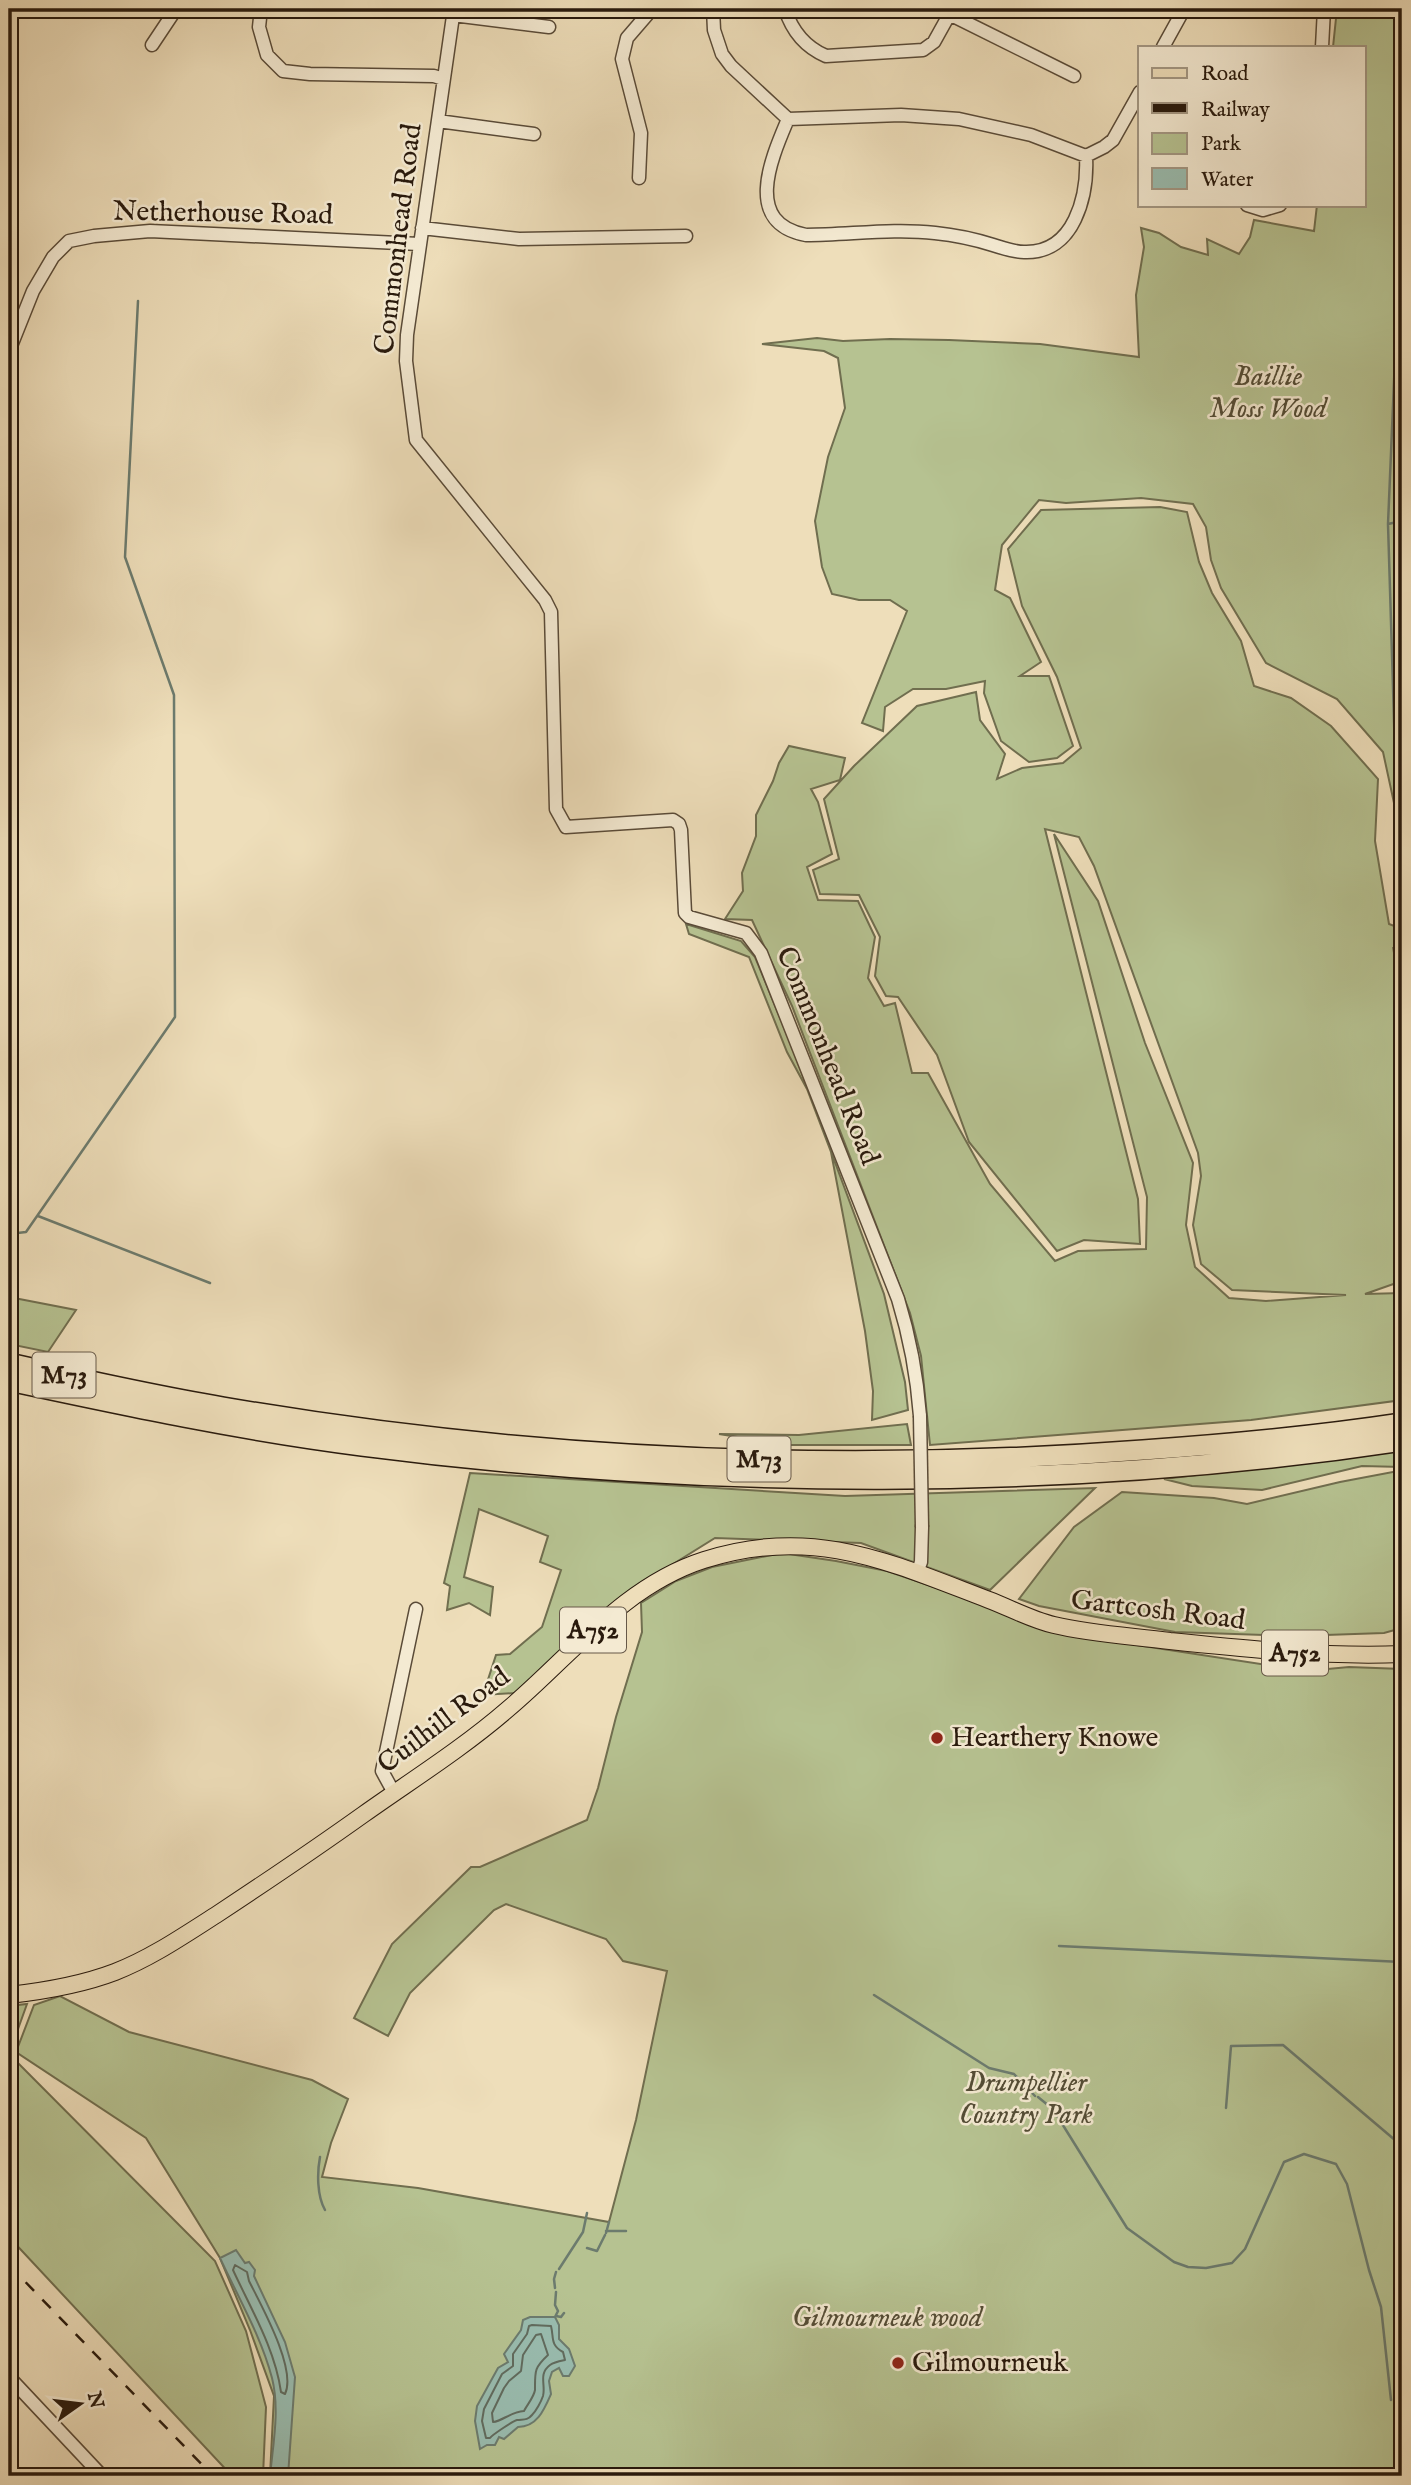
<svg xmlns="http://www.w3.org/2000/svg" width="1411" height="2485" font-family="'IM FELL English',serif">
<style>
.green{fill:#b6c291;stroke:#706e4f;stroke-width:2}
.water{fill:#99bcaf;stroke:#6c7b6e;stroke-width:2}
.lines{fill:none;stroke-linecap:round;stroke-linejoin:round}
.shore{stroke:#616b5e;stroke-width:2}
.stream{stroke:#6c7b6e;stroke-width:2.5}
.minor-casing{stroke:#5a4b38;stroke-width:15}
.major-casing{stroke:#291a0d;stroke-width:18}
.highway-casing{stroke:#291a0d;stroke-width:22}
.minor{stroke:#f4ead2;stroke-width:12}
.major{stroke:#eedeba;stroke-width:16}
.highway{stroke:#eedeba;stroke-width:19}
.rail{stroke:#291a0d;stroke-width:2.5;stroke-dasharray:12 12;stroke-linecap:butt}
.minor-bridge-casing{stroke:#5a4b38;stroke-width:15;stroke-linecap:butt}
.minor-bridge{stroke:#f4ead2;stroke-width:12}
.poi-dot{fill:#8f2418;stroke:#f4ead2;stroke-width:2.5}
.labels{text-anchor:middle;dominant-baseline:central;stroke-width:5;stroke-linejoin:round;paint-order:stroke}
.shield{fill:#f4ead2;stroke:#665848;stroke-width:2}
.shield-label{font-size:26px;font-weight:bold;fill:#291a0d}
.street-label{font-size:28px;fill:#291a0d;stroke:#f4ead2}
.park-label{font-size:28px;font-style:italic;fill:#534c35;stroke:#f4ead2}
.poi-label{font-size:28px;fill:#291a0d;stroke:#f4ead2;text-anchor:start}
</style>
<rect width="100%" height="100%" fill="#eedeba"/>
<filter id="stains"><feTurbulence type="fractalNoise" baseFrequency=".00286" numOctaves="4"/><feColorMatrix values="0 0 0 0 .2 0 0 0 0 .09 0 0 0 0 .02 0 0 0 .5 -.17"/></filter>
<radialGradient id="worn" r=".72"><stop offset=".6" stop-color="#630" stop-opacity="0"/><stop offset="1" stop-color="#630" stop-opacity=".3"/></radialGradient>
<path class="green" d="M1337,9h65v831l-19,-88 -46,-53 -71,-36 -45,-75 -10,-28 -5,-33 -13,-23 -52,-6 -75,5 -27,-3 -37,45 -7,45 15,8 31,64 -21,14h29l24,70 -16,12 -28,4 -28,-21 -17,-48 1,-12 -39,8h-33l-28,18 -2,24 -21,-8 45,-112 -17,-11h-31l-27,-6 -10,-27 -7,-46 13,-64 17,-49 -7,-50 -14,-7 -62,-7 55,-6 26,3 47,-2 59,1 91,4 99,13 -3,-62 8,-48 -3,-19 18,5 22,14 27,8 -1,-16 32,15 11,-17 4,-17 60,11 3,-26h47v-158h-31z
M1160,507l27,5 12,50 13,31 29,48 13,45 37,12 40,28 47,53 -3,62 14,83 13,5v39l-9,-21 9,52v282l-37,13 37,-1v107l-151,20 -321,25 -9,-89 -11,-43 -118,-307 -40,-86 -27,-1 18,-28 -1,-18 14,-37v-21l17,-34 6,-18 10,-17 56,12 -5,22 -29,9 7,13 14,52 -25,13 11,33 40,1 17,36 -7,41 16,28 11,-3 17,70h16l62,111 65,77 23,-10 68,-2 1,-52 -93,-363 44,67 47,142 48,120 -7,62 9,42 34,31 37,3 80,-6 -114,-5 -31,-26 -8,-39 8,-49 -3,-23 -104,-287 -15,-29 -34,-8 93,370 2,45 -56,-4 -27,11 -88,-109 -32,-87 -39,-58 -12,-1 -11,-20 5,-39 -21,-42 -39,-1 -7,-24 26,-11 -15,-60 30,-33 63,-60 59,-14 4,28 25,34 -8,25 25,-11 41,-5 18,-15 -24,-71 -35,-71 -14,-57 33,-39z
M686,924l55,17 14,16 36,87 93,250 21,88 3,28 -36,10 1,-29 -8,-60 -34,-179 -24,-63 -20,-37 -38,-95 -60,-23z
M9,1297l67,13 -28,42 -39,-8z
M907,1424l4,21h-124l-68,-11 80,1z
M1402,1450v17l-40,-1 -100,24 -70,-4 -28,-7z
M1398,1471l4,2v155l-18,5 -88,3 -121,-4 -136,-26 -20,-7 55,-72 48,-35 92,6 33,6 93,-22z
M470,1473l375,23 250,-8 -105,102 -129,-47 -146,-5 -82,51 -118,104 -32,2 13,-40 14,-1 32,-27 19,-57 -21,-8 8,-26 -69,-27 -15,68 29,10 -3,28 -21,-12 -22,7 3,-24 -6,-3z
M782,1553l54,8 51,10 191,65 228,35 43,-4 53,2v807h-1132l4,-80 -24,-66 -30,-72 -74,-120 -130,-86 18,-47 26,-9 69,36 183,48 36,19 -17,44 -9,34 96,11 191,34 27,-102 31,-149 -44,-10 -17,-22 -100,-35 -12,6 -84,83 -22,43 -34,-18 38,-74 79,-77h9l107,-47 11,-32 18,-71 26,-85 -1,-29 35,-22 36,-14z
M27,2004l-18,50 206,207 31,70 20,76 -3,69h-31l-223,-239v-231z"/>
<path class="water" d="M236,2250l9,13 4,-1 6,8 -1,6 31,66 10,35 -7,99h-18c3,-32 10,-66 2,-98 -11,-42 -34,-81 -52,-120z
M530,2317h25l4,8v14l10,10 6,17 -6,10h-6l-4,-8 -7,4 -3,9 2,13c-7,16 -14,33 -33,33l-14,12 -5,-2 -4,8h-8l-7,4 -5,-28 2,-15 21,-38 10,-6 -4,-8 17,-24 2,-10z"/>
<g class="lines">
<path class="shore" d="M235,2265l12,7 2,9c12,24 48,88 36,113l-4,-2c-6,-43 -30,-83 -48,-122z
M532,2325l19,1c3,12 -1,19 12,26l2,8c-5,1 -11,2 -15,5 -12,9 -4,20 -7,31 -2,6 -7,15 -11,19 -5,6 -9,4 -15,5 -4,1 -25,15 -27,18h-4l-4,-17 2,-12 18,-35 11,-8v-12l14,-20 2,-8z
M541,2334l7,21c-14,13 -13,16 -13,35 -1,7 -8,15 -11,21 -14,1 -21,10 -31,11l-1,-9 12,-25 5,-7 12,-10 2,-16 13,-20z"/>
<path class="stream" d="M1402,193l-14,331 14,457
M1388,524l14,-3
M38,1216l172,67
M9,1234l17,-2 149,-215 -1,-322 -49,-138 13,-256
M1059,1946l343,16
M874,1995l115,73 25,6 21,22
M1038,2097l11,9 7,8 71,114 47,34 14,5 18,1 26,-5 13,-14 39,-87 20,-8 32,10 11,20 22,86 12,37 10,93
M1226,2108l5,-62 52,-1 119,101
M320,2157c-3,16 -3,39 5,53
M606,2231h20
M606,2233l3,-11
M587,2248l10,3 8,-16
M559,2269l24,-37 4,-19
M555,2288l-1,-9 2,-7
M556,2316l5,1 3,-4
M555,2317l3,-6 -3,-6 1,-13"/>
<defs>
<path id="minor" d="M261,9l-2,18 8,28 16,16 27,3 124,2 9,3
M454,9l-47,326 -1,26 10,79 129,160 6,12 5,197 10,18 107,-7 6,4 2,6 4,83 4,4 57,16 15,20 137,346c12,39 19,77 22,117
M713,9l1,21 8,24 9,12 57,53 113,-4 58,4 72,16 55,21 18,-9 9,-7 27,-48
M785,9c7,22 20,38 41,47l97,-6 11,-8 15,-27
M939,9l135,67
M453,15l96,12
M152,45l24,-36
M1163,47l21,-38
M1322,47l2,-38
M788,119c-16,38 -46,104 18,116 43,0 86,-7 129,-2 20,2 39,6 58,12 10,3 20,7 31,7 51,2 64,-57 62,-96
M438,121l96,13
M639,178l2,-45 -19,-74 5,-21 25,-29
M1247,205l16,5 17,-5
M422,228l97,11 167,-3
M9,351l24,-60 20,-34 16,-16 25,-5 56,-5 269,13
M917,1573l4,-11 1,-35
M394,1793l-12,-22 34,-162
M9,2377l93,99"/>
<path id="major" d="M9,1995c36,-4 72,-10 106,-23 36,-14 68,-36 101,-57 50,-33 99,-66 148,-101 48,-34 99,-66 144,-105 63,-53 115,-123 196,-149 109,-35 185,2 285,40 21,8 43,20 65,25 38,9 78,11 116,16 77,8 154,16 232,13"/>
<path id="highway" d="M9,1363c71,16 142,32 214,44 302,52 614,66 920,43 87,-6 173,-14 259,-27
M9,1381c117,25 234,50 353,65 339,44 702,46 1040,-5"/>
</defs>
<use href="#minor" class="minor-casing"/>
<use href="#major" class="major-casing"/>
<use href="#highway" class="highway-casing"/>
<use href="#minor" class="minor"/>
<use href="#major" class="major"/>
<use href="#highway" class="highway"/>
<path class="rail" d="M9,2265l204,211"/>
<defs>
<path id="minor-bridge" d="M920,1416l2,111"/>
</defs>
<use href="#minor-bridge" class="minor-bridge-casing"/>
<use href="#minor-bridge" class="minor-bridge"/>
</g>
<g class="poi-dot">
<circle cx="937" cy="1738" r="7"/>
<circle cx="898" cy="2363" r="7"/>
</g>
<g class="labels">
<g class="shield">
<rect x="32.5" y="1352.5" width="63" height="45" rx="5"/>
<rect x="727.5" y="1436.5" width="63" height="45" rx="5"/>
<rect x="560" y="1607.5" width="66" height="45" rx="5"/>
<rect x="1262" y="1630.5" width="66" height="45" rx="5"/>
</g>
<g class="shield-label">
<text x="64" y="1375">M73</text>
<text x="759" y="1459">M73</text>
<text x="593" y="1630">A752</text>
<text x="1295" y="1653">A752</text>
</g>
<g class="street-label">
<text transform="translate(223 214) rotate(1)">Netherhouse Road</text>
<text transform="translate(399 239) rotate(-83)">Commonhead Road</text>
<text transform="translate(827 1056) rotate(68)">Commonhead Road</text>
<text transform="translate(1158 1611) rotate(7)">Gartcosh Road</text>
<text transform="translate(444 1721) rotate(-37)">Cuilhill Road</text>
</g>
<g class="park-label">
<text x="1268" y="377">Baillie<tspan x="1268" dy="32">Moss Wood</tspan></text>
<text x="1026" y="2083">Drumpellier<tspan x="1026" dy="32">Country Park</tspan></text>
<text x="887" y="2318">Gilmourneuk wood</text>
</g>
<g class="poi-label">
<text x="951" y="1738">Hearthery Knowe</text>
<text x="912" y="2363">Gilmourneuk</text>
</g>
</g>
<rect width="1411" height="2485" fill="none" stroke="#eedeba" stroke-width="35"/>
<rect x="10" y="10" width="1390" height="2464" fill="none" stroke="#291a0d" stroke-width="3.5"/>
<rect x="18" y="18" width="1376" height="2450" fill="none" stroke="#291a0d" stroke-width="2"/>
<rect x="1138" y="46" width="228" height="161" fill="#f4ead2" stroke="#a39783" stroke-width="2"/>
<rect x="1152" y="68" width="35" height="10" fill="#eedeba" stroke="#a39783" stroke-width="2"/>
<text x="1201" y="80" font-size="21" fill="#291a0d">Road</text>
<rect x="1152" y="103" width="35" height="10" fill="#291a0d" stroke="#a39783" stroke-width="2"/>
<text x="1201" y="116" font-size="21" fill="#291a0d">Railway</text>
<rect x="1152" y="133" width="35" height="21" fill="#b6c291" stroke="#a39783" stroke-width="2"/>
<text x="1201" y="150" font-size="21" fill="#291a0d">Park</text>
<rect x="1152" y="168" width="35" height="21" fill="#99bcaf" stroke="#a39783" stroke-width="2"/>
<text x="1201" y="186" font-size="21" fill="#291a0d">Water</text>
<g transform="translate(80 2404) rotate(76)" stroke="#f4ead2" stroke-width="5" paint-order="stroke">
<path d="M0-5L12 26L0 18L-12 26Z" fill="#291a0d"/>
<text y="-10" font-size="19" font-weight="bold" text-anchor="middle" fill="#291a0d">N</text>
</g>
<rect width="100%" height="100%" filter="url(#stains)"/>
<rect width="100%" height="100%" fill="url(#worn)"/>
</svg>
